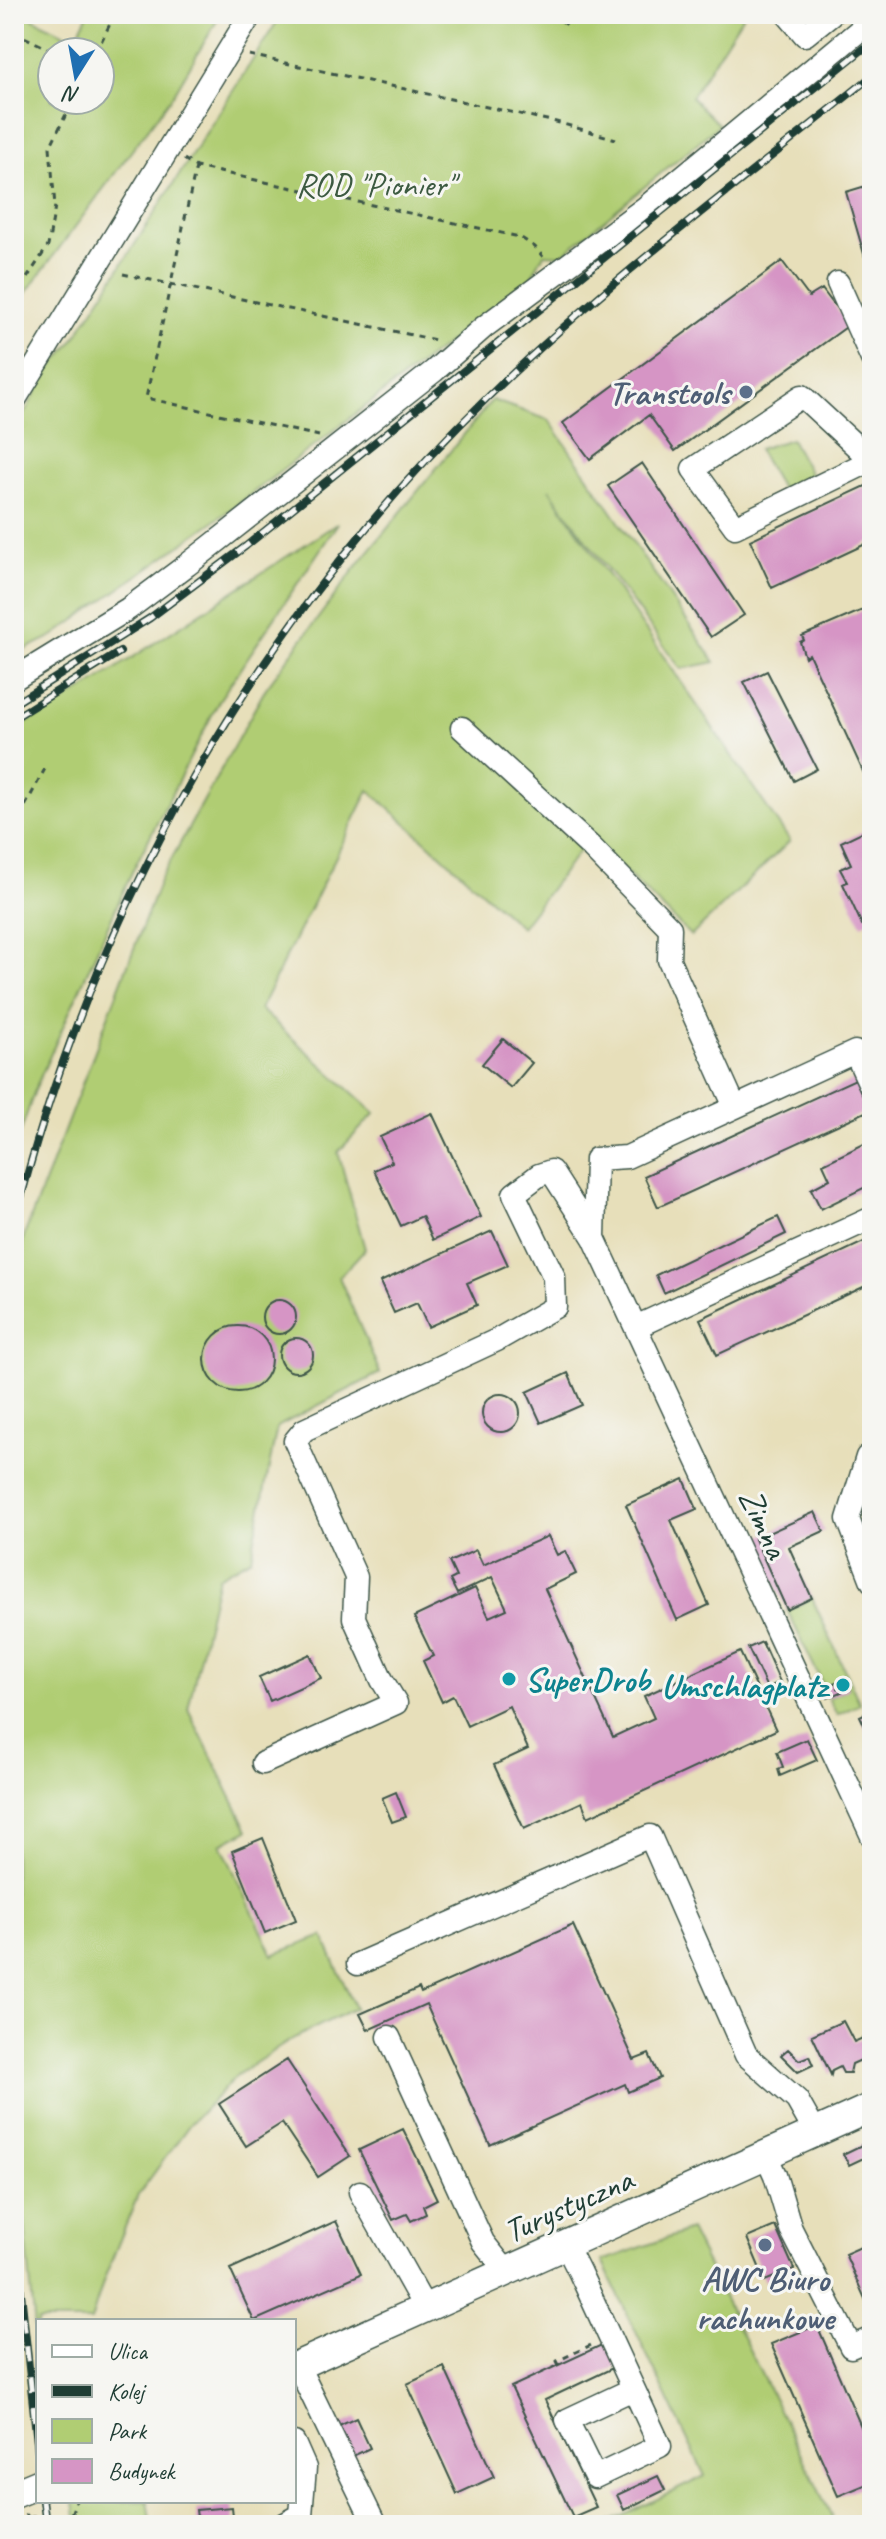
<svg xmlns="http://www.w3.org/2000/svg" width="886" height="2539" font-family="Caveat,sans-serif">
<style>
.green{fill:#b0cd73;stroke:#688554;stroke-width:2;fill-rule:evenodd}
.building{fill:#d695c5}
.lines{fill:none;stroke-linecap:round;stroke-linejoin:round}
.minor-casing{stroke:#3d5548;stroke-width:25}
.major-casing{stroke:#3d5548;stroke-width:31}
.path{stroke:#3d5548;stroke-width:3;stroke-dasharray:6 6;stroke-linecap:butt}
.minor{stroke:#fff;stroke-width:22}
.major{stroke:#fff;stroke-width:28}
.rail-casing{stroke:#1f3d34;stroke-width:8}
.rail{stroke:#f6f6f2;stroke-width:5;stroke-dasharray:15;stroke-linecap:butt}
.service-dot{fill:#5c6f8a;stroke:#f6f6f2;stroke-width:3}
.culture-dot{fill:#0f9aa8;stroke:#f6f6f2;stroke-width:3}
.labels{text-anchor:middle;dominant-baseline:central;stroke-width:6;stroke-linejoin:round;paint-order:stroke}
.park-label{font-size:34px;fill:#3c5a41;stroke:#f6f6f2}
.service-label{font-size:34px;font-weight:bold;fill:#4e5e75;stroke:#f6f6f2;text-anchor:end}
.street-label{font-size:34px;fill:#1f3d34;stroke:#f6f6f2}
.culture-label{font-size:34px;font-weight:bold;fill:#0d838f;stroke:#f6f6f2;text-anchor:start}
</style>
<rect width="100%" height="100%" fill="#f6f6f2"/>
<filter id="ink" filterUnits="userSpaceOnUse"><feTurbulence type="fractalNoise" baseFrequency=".0125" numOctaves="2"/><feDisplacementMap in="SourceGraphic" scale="16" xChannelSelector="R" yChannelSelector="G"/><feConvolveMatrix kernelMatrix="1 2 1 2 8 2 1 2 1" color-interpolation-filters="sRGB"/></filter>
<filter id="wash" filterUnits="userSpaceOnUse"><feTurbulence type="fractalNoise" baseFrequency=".006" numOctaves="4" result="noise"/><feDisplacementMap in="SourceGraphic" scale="32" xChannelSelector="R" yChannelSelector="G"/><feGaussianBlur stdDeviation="1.8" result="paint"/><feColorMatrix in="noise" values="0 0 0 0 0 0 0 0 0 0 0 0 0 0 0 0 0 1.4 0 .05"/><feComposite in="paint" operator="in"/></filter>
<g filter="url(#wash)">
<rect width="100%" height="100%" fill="#e7dfba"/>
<path class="green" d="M14,14h10l51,25 13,-25h133l-48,81 -159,214zM100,52v48h-48v-48z
M282,14h462l-53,83 28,28 -157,130 -18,-1 -15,27 -291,223 -185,132 -39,19v-223l32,-58 27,-33z
M492,400l57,20 166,242 -34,7 -132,-180 241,352 -99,95 -96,-94 -15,8 -59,77 -152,-137 -109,219 115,104 -37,39 27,97 -26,28 41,96 -103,54 -26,131 -33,19 -30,132 60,121 -27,14 52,111 50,-19 32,72 -61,30 -57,37 -47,49 -52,71 -34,84 -13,42h-53v39l-24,-249v-819l10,-56 137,-358 105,-190 90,-121z
M791,439l23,42 -28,16 -28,-48z
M338,523l-118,176 -88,173 -96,215 -22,64v-421l69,-40z
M812,1598l48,106 -23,11 -9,-17 20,-10 -5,-9 -19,8 -37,-77z
M690,2230l146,295h-232l101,-49 -103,-215z
M74,2501h74l4,24h-75z"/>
<g id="blocks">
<path class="building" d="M872,184v94h-1l-25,-86z
M782,261l27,36 13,-8 27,36 -174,126 -26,-36 -59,44 -27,-36z
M642,463l102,152 -33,22 -103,-151z
M872,483v58l-100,47 -22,-48z
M872,606v185l-63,-137 -4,3 -5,-15 4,-2 -2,-4z
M767,671l50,98 -23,12 -50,-99z
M872,827v93l-10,5 -19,-41 4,-2 -7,-13 11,-5 -10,-22z
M503,1039l29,24 -21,25 -29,-24z
M862,1076l10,22v11l-214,98 -14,-31z
M432,1113l49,104 -48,23 -11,-24 -21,10 -27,-56 18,-8 -12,-25z
M872,1140v44l-51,25 -10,-20 19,-10 -7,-15z
M778,1217l8,17 -122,59 -8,-18z
M492,1231l16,34 -41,18 10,22 -49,22 -11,-24 -23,10 -14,-31z
M872,1238v45l-155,72 -17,-36z
M262 1317a17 17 0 1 1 34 0a17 17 0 1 1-34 0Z
M205 1359a33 33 0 1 1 66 0a33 33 0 1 1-66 0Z
M279 1355a17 17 0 1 1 34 0a17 17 0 1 1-34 0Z
M568,1373l14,32 -41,18 -14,-31z
M482 1413a19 19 0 1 1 38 0a19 19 0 1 1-38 0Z
M684,1479l13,30 -26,11 38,85 -32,15 -51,-115z
M815,1512l9,19 -35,16 23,51 -25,12 -32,-71z
M548,1536l9,19 8,-4 11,23 -31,15 68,148 41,-19 -10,-22 96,-44 36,78 -188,87 -6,-15 -58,27 -30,-64 34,-16 -19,-43 -42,20 -14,-30 -11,6 -19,-41 10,-5 -19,-39 61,-29 14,29 18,-8 -15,-32 -35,17 -7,-14 6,-3 -7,-15 27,-12 7,15z
M762,1642l18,40 -13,6 -19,-40z
M310,1654l11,24 -51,23 -11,-24z
M843,1679l5,10 -20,9 -4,-11z
M872,1710v32l-12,-26z
M807,1739l10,21 -37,16 -2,-7 5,-2 -6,-15z
M396,1792l10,25 -14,5 -10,-24z
M263,1838l33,82 -31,13 -33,-82z
M573,1925l61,135 15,-6 11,24 -32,14 -3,-8 -135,61 -64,-141 -58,26 -8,-16 59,-26 2,5z
M843,2021l11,21 18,-8v21l-20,9 -2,9h-7l-3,-6 -8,4 -1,4 -19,-40z
M788,2049l11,11 10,-4 4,9 -15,7 -17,-17z
M287,2060l63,96 -32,21 -36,-54 -36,23 -27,-42z
M403,2129l34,70 -14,7 3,8 -15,7 -4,-7 -14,6 -34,-70z
M872,2140v14l-23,11 -6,-11z
M336,2221l25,53 -107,47 -24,-52z
M775,2226l19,43 -29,12 -18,-43z
M872,2242v56l-6,3 -21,-47z
M817,2325l55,127v30l-34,14 -67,-152z
M606,2343l11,23 -72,34 51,107 -23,10 -62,-130z
M444,2367l50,110 -37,17 -50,-110z
M356,2418l14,30 -17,8 -14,-30z
M658,2476l7,14 -41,20 -7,-15z
M232,2507l2,18h-36l-2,-15z"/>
</g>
</g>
<g filter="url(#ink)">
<use href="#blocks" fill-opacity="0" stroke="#3d5548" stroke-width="2"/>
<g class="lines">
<defs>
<path id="minor" d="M787,14l18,21 26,-21
M838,283l34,76
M14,401l237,-387
M871,460l-69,-64 -109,73 42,58 137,-67
M14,679l114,-70 59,-44 247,-194 50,-44 162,-120 226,-187
M462,728l130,120 78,80 -1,32 66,147
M594,1238l2,-79 31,-2 228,-105 17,37
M640,1325l232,-107
M872,1455l-5,2 -19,62 24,62
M263,1763l133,-60 -14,-23 -28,-62 2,-41 -61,-136 9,-11 193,-90 58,-33 -1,-30 -40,-83 25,-19 12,-4 43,67 278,598
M358,1964l292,-128 96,219 51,45 18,32
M389,2037l94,205 24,30
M766,2155l9,20 16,54 60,118 21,-9
M360,2192l65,116
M566,2245l14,28 80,173 -65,31 -28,-57 66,-31
M298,2366l77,159
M283,2525l18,-10 4,-47 -11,-25"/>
<path id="major" d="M294,2367l578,-260
M14,2494l24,-10"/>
</defs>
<use href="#minor" class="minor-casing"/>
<use href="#major" class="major-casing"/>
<path class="path" d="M552,14l15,11 4,-1 6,-10
M14,32l41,20
M96,52l19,-38
M249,55l307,67 60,17
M184,159l12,8 324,70 15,10 8,10
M196,167l-50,231 173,38
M123,274l313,66
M14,298l34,-52 7,-40 -5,-59 23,-47
M14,827l33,-62
M826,1693l14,-6
M559,2365l-2,-4 34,-16
M25,2514l2,3h3l1,8
M31,2517h4l1,8
M67,2525l9,-24"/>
<use href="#minor" class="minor"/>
<use href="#major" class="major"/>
<defs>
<path id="rail" d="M14,704l136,-86 96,-72 626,-504
M14,718l106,-66
M14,1225c78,-313 242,-603 473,-827 120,-117 255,-217 385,-322
M14,2227l24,225
M43,2501l3,24"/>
</defs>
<use href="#rail" class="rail-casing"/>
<use href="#rail" class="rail"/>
</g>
</g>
<g class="service-dot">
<circle cx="746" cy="392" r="8"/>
<circle cx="765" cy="2245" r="8"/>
</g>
<g class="culture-dot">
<circle cx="509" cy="1679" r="8"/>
<circle cx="843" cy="1685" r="8"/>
</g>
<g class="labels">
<g class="park-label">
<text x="375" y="184">ROD "Pionier"</text>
</g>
<g class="service-label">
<text x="730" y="392">Transtools</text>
<text x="765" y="2278" text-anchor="middle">AWC Biuro<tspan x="765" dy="39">rachunkowe</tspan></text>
</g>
<g class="street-label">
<text transform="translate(764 1523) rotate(65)">Zimna</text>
<text transform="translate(568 2205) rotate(-24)">Turystyczna</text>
</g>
<g class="culture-label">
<text x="525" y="1679">SuperDrob</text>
<text x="827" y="1685" text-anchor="end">Umschlagplatz</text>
</g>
</g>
<rect width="886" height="2539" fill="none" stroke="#f6f6f2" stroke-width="48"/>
<rect x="36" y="2319" width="260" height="184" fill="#f6f6f2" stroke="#a0aca6" stroke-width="2"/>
<rect x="52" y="2345" width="40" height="12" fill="#ffffff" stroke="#a0aca6" stroke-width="2"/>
<text x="108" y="2359" font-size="24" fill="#1f3d34">Ulica</text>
<rect x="52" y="2385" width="40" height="12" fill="#1f3d34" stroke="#a0aca6" stroke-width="2"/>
<text x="108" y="2399" font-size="24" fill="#1f3d34">Kolej</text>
<rect x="52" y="2419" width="40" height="24" fill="#b0cd73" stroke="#a0aca6" stroke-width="2"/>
<text x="108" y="2439" font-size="24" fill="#1f3d34">Park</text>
<rect x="52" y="2459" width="40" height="24" fill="#d695c5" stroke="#a0aca6" stroke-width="2"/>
<text x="108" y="2479" font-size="24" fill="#1f3d34">Budynek</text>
<g transform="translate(76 76) rotate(191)"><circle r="38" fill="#f6f6f2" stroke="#a0aca6" stroke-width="2"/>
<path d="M0-6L14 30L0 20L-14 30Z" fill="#1f6fb2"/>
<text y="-12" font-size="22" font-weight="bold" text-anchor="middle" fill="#1f3d34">N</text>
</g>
</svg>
